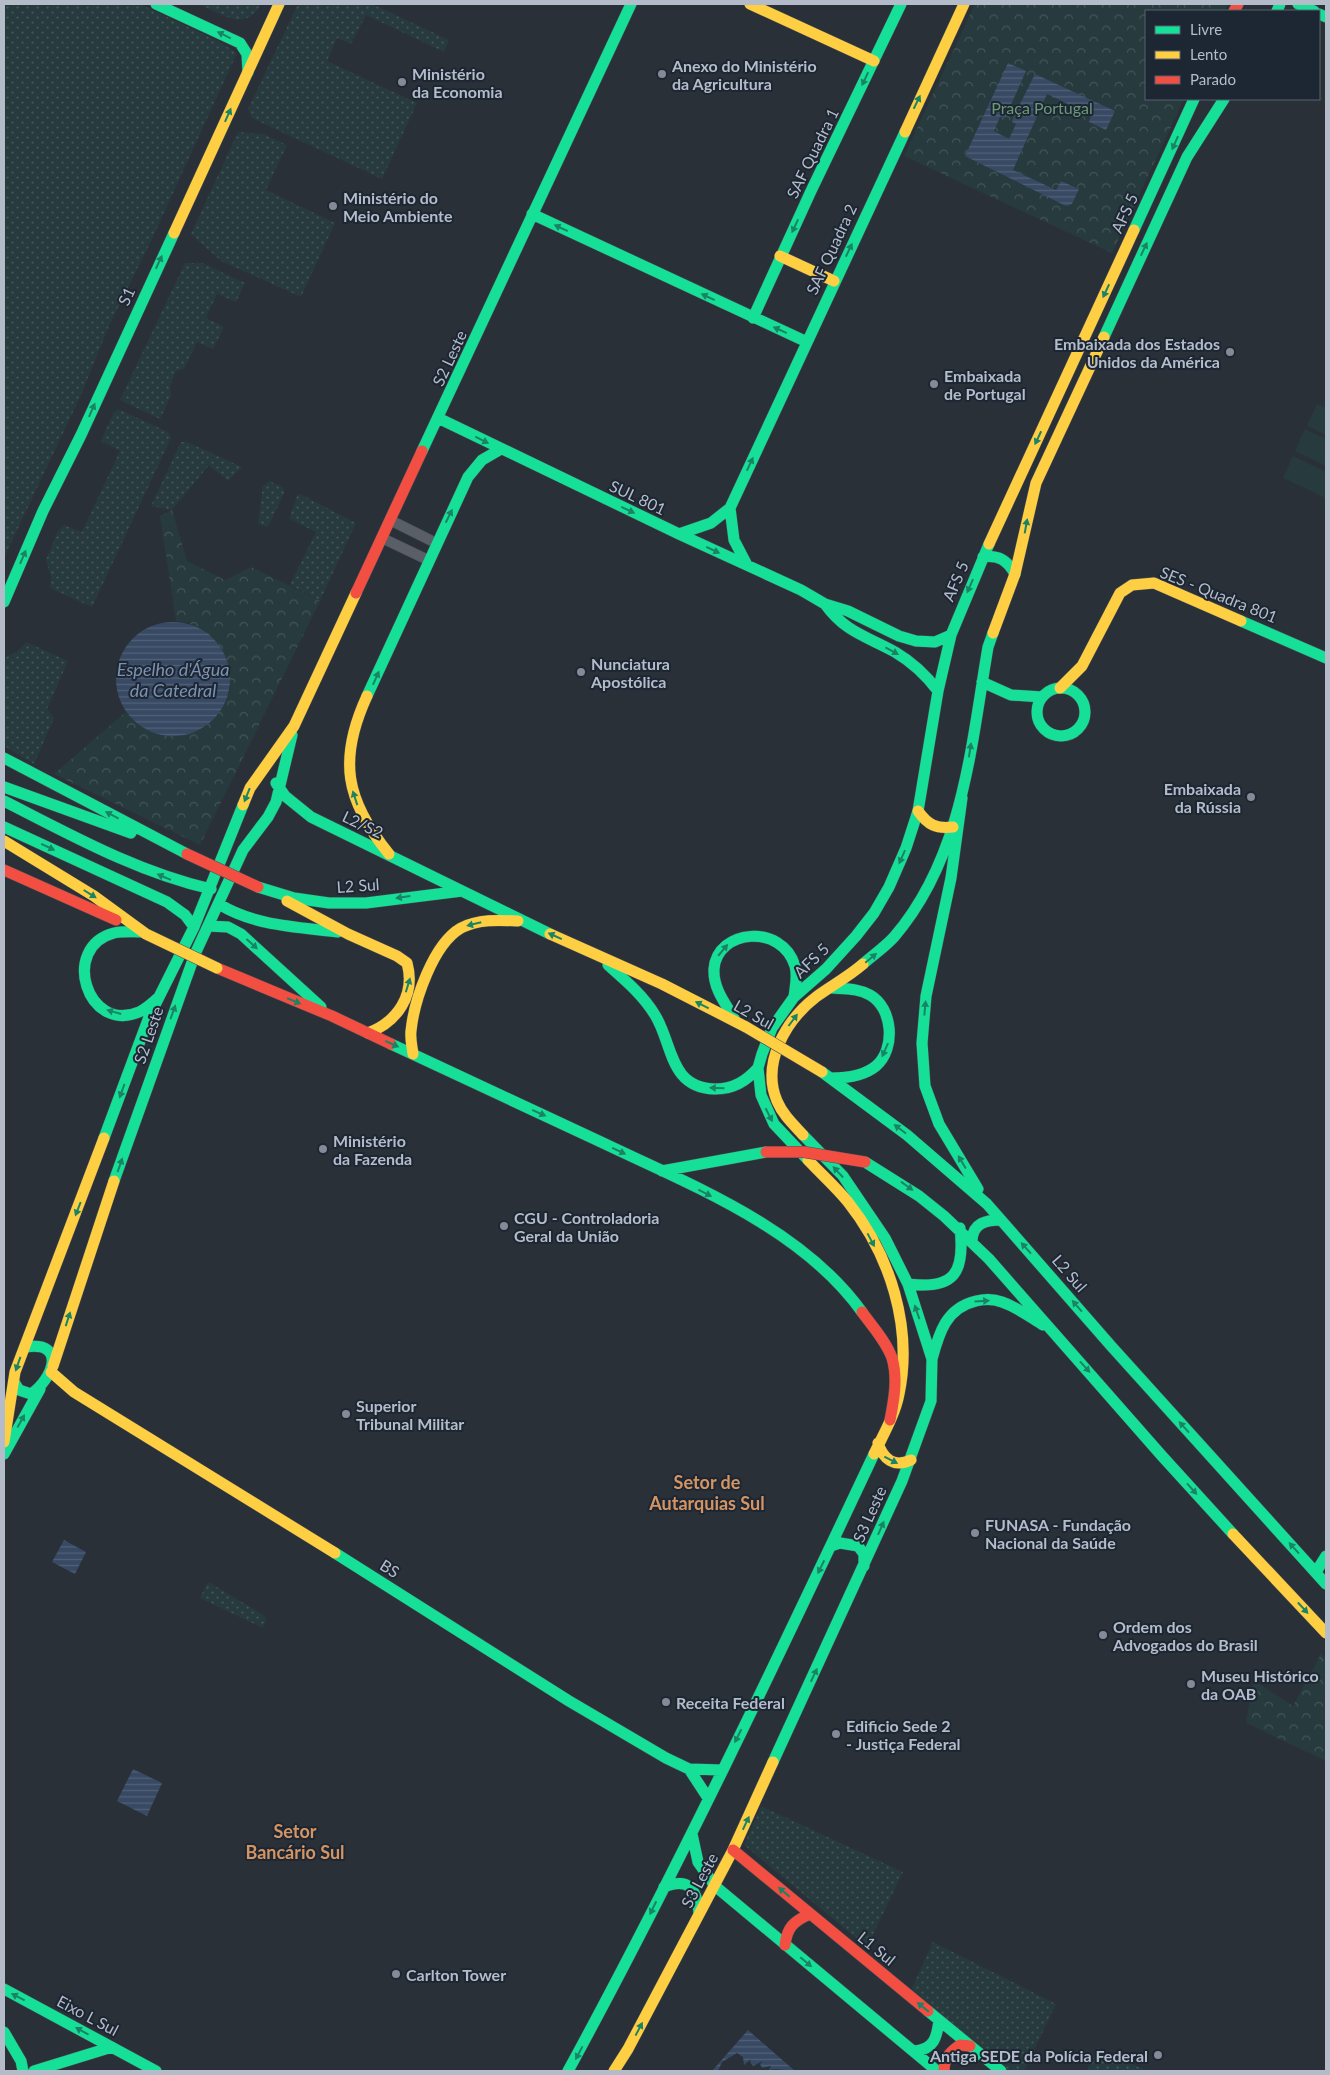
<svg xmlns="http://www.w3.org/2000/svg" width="1330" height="2075" font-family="Lato,sans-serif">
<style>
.grass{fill:url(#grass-dots)}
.park{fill:url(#park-crowns)}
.garden{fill:#273a3e}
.water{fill:url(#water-rules)}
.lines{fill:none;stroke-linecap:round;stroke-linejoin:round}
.street-casing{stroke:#484c53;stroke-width:11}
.fast-casing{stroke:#484c53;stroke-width:12}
.slow-casing{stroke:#484c53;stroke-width:12}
.jam-casing{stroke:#484c53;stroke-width:12}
.street{stroke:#5a5e66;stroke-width:10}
.fast{stroke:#16e098;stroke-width:11}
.slow{stroke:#ffcf43;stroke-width:11}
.jam{stroke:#f24e42;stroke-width:11}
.slow-bridge-casing{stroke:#484c55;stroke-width:12;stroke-linecap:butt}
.jam-bridge-casing{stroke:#484c55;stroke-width:12;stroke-linecap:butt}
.slow-bridge{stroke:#ffcf43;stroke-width:11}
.jam-bridge{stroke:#f24e42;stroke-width:11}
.oneway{fill:#1a8366}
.poi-dot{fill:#848b96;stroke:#1d2633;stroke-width:2}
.labels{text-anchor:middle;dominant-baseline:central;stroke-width:4;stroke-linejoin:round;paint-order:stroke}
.poi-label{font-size:16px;font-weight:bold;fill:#b4bcc9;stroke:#1d2633;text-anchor:start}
.park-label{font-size:16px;fill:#6b9a76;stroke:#1d2633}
.street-label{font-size:16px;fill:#b4bcc9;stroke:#1d2633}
.water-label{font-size:18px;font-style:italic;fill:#7c92b1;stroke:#1d2633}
.neighbourhood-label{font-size:18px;font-weight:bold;fill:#d59563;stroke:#1d2633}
</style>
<defs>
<pattern id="grass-dots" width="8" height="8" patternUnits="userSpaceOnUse" patternTransform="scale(1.25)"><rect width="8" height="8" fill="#273a3e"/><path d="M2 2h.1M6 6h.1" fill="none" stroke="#445559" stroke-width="1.8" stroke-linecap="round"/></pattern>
<pattern id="park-crowns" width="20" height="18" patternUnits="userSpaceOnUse" patternTransform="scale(1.25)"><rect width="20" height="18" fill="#273a3e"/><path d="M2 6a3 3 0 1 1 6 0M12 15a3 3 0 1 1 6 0" fill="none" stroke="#445559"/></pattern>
<pattern id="water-rules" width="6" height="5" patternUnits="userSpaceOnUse" patternTransform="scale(1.25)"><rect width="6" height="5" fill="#384963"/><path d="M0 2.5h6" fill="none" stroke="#526178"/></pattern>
</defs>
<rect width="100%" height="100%" fill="#2a3038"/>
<path class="grass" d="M4,4h136l78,37 19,12 -85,186 -43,87 -28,69 -77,163z
M199,4h62c-16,29 -39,10 -62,0z
M298,4h74l77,36 -5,12 -78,-37 -15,29 -14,-6 -10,23 90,42 -35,76 -130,-61 -4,-9z
M238,132l25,2 24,11 -21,45 69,33 -34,74 -80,-36 -30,-27z
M185,263h17l43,20 -9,19 -19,-8 -11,24 18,9 -11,22 -16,-7 -13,27 -8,2 -6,15 1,10 -11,23 -40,-19z
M118,409l50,23 3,6 -79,169 -42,-19 1,-11 -5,-17 12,-29 6,-6 18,7 38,-81 -19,-10 13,-29z
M181,442h6l55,25 -14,14 -19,-16 -37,45 -21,-4z
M269,481l14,6 1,6 -14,30 -3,4 -9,-3 5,-38z
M298,493l58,30 -36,78 -30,-16 26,-53 -27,-13z
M26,642l42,19 -21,48 7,9 -20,46 -30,-18v-88l14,-7z
M207,1583h3l55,33 1,5 -3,7 -63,-30z
M761,1806l142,66 -36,75 -123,-102z
M933,1942l123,62 -32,67h-15l-4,-2 -94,-79z
M1098,2048l49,23h-60z"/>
<path class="park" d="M975,4h253l-4,7h-78v88h38l-72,154 -208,-97z
M172,510l15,51 38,19 26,-13 69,34 -120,244 -146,-71 73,-63 6,9 97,-28 -1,-21 -8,-22 -32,-26 -13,-2 -16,-105z
M1321,1654l5,5v102l-80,-38 7,-43 40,26z"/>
<path class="garden" d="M1317,404l9,4v27l-19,-9z
M1305,429l21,10v27l-31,-15z
M1293,456l33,16v26l-43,-20z"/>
<path class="water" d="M1008,63l18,8 -20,45 -2,2 -4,-1 -6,14 15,8 7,-15 -4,-2 1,-4 22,-44 80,37 -9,19 -17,-8 2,-7 -44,-21 -34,76 43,20 5,-9 18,8 -7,15 -6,2 -101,-50z
M116 679a57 57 0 1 1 114 0a57 57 0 1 1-114 0Z
M64,1540l22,12 -11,22 -23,-12z
M133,1769l29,14 -15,33 -30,-15z
M748,2030l47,41c-9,0 -17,-3 -26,-1l2,-4 -9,2 -2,-4 3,-3 -10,5 -3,-4 1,-3 -7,6 -1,-8 -6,-4 -15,9 -4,9h-6z"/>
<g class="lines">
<defs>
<path id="street" d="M390,520l46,23
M382,538l46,22"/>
<path id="fast" d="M156,4l84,39 7,11 1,18
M1298,4l16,7
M1277,11l3,-7
M1319,14l7,3
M532,214l275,128
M1134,230l60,-131
M753,318l58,-127 90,-187
M1104,337l83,-180 37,-58
M438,418l241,116 122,56 24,14 23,7 51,25 17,5 19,1 16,-7
M422,451l209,-447
M730,508l4,32 13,25
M679,534l32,-11 19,-15 175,-376
M983,557c16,-2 24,3 32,17
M4,602l39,-91 38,-76 93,-202
M825,604c20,28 41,32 70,48 17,10 31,23 43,39
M1241,621l85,37
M982,682l29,13 31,2
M1037 712a24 24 0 1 1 48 0a24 24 0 1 1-48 0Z
M367,696l101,-219 14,-17 19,-11
M4,758l183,96
M276,783l9,13 26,21 151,74
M4,787l127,46
M962,798l-11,80 -25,118 -4,47 3,43 14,38 39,65
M4,801c67,34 133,71 207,88
M4,827l163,75 18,13 9,12
M258,887l36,11 35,5h37l96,-12 88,43
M219,904c35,22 79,23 119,28
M208,926l20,1 13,7 80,73
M141,932c-9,0 -18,-1 -27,1 -54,14 -27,101 25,79 7,-3 13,-9 19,-14
M863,964c10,-9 22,-17 31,-27 69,-80 77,-191 94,-290l5,-14
M608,965c17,15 35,30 47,50 18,29 14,73 60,74 19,0 31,-8 43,-21
M832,988c13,1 26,0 38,7 23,13 26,54 6,71 -12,10 -29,12 -44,12
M734,1018c-9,-15 -21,-30 -20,-49 3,-40 68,-46 81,-3 3,10 0,22 -1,31
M391,1044c70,32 140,65 210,98 90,43 201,86 261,170
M822,1072l85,63 80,69 125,143 214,237
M104,1138l45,-121 45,-90 49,-122
M808,1160l-34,-36 -13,-29 -3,-27 4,-14 10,-26 22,-31 32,-28 30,-33 18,-23 15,-26 17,-39 12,-37 20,-120 13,-56 38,-91
M865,1162l54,34 25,20 45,43 173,197 71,78
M662,1171l104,-19
M114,1181l81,-227 48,-104 25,-33 8,-15 16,-67
M972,1240c1,-17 14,-20 29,-20
M908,1284c47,6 57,-12 52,-56
M932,1359c7,-26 14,-51 44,-58 8,-2 18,-2 26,1 15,5 28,15 41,23
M14,1382l5,8 12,4c22,-15 36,-53 -5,-47
M4,1454l36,-65
M831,1546l9,-3 18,3 6,8v12
M335,1553l234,148 97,57 23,11 32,1
M1316,1572l10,-16
M773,1762l129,-281 29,-80 1,-42 -24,-75 -23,-46 -42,-62 -40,-41
M689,1769l19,29
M692,1834l6,28 17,24 222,185
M664,1887c25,-10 33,2 35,26
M4,1989l152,82
M928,2011l73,60
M4,2032l17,29 2,10
M914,2051c20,-1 23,-14 25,-31
M34,2071l78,-24
M568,2071c110,-202 208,-409 306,-617"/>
<path id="slow" d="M750,4l124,57
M905,132l59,-128
M174,233l105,-229
M780,256l54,25
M989,544l145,-314
M993,633l22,-59 21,-91 68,-146
M1060,688l22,-22 38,-73 12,-8 22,-2 87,38
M367,696c-29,63 -22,104 22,158
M243,805l7,-17 44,-62 62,-133
M918,811c10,14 18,18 35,16
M4,841l90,55 52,38
M287,901l61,33 49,22 10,7c9,32 -10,59 -39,70
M550,934l112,50 84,43
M413,1054c-1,-8 -3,-15 -2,-23 3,-30 22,-87 50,-103 17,-9 38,-8 57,-7
M803,1135c-10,-11 -20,-20 -26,-34 -16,-38 9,-81 39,-104 15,-11 32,-20 47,-33
M808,1160c13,14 28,27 40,42 42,53 65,125 51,192 -4,21 -16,41 -25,60
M53,1366l61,-185
M51,1372l23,20 261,161
M4,1442l11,-70 89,-234
M878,1443c5,16 16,25 33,17
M1233,1534l93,99
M614,2071l14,-22 105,-199 40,-88"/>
<path id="jam" d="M1234,11l4,-7
M356,593l66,-142
M4,870l112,50
M217,968l115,48 59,28
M862,1312c10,14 24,29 30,46 6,20 2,42 -2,62
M733,1850l195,161
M785,1945c2,-18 9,-24 25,-31
M944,2071c0,-13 6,-19 16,-26l10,1"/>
</defs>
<use href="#street" class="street-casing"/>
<use href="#fast" class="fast-casing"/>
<use href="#slow" class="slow-casing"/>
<use href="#jam" class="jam-casing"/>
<use href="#street" class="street"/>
<use href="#fast" class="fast"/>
<use href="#slow" class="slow"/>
<use href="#jam" class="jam"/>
<defs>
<path id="slow-bridge" d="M146,934l71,34
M746,1027l76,45"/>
<path id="jam-bridge" d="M187,854l71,33
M766,1152h38l61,10"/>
</defs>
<use href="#slow-bridge" class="slow-bridge-casing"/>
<use href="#jam-bridge" class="jam-bridge-casing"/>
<use href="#slow-bridge" class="slow-bridge"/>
<use href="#jam-bridge" class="jam-bridge"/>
</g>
<defs><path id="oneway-solid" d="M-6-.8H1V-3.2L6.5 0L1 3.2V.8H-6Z" transform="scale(1.25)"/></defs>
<g class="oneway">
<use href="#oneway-solid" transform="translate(224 35) rotate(-154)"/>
<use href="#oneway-solid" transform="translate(865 79) rotate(115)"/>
<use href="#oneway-solid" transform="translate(917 102) rotate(-64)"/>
<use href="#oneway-solid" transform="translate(228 115) rotate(-66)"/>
<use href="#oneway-solid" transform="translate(1175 143) rotate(114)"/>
<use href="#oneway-solid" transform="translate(795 226) rotate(115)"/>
<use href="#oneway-solid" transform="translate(561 228) rotate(-155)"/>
<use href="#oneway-solid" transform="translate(1144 249) rotate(-65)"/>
<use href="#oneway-solid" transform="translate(849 250) rotate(-65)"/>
<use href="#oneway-solid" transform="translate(159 262) rotate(-65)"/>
<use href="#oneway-solid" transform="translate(1106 291) rotate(115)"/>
<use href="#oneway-solid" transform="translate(708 297) rotate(-155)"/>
<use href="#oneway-solid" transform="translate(780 330) rotate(-156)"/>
<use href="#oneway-solid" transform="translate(92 410) rotate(-66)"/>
<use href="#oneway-solid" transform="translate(1038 438) rotate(115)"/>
<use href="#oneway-solid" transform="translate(482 440) rotate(27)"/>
<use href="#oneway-solid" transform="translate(750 464) rotate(-65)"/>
<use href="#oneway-solid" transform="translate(628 510) rotate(25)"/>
<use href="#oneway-solid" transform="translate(449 516) rotate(-64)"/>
<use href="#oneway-solid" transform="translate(1026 526) rotate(-80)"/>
<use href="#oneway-solid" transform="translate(713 550) rotate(25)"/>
<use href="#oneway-solid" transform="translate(23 557) rotate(-67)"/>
<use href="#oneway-solid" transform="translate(970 586) rotate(114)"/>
<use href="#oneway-solid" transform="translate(892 651) rotate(29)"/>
<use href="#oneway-solid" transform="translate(376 678) rotate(-66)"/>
<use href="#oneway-solid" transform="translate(970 750) rotate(-81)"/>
<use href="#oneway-solid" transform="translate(247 795) rotate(112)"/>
<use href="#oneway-solid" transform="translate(355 798) rotate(-108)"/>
<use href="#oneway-solid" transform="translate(112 815) rotate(-152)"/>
<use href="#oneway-solid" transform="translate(48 847) rotate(25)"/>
<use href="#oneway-solid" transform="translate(902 857) rotate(114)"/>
<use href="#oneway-solid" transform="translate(164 877) rotate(-157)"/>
<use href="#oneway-solid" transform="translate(90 894) rotate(32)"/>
<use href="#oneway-solid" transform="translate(403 897) rotate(172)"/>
<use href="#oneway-solid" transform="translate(474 924) rotate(166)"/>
<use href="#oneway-solid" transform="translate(555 936) rotate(-156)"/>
<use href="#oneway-solid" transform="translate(252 944) rotate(42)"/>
<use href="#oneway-solid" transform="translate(723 950) rotate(-50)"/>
<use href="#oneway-solid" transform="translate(871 958) rotate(-40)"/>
<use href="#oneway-solid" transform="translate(408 985) rotate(-73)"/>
<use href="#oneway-solid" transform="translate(294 1001) rotate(23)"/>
<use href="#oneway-solid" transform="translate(702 1005) rotate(-153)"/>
<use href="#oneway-solid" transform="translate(925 1008) rotate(-85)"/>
<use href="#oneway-solid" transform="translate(114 1012) rotate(-164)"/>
<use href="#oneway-solid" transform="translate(173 1012) rotate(-70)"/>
<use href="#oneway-solid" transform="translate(793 1020) rotate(-53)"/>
<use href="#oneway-solid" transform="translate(392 1044) rotate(24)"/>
<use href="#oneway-solid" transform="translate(885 1050) rotate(114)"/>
<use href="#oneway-solid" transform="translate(717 1088) rotate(-179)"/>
<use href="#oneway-solid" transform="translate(122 1091) rotate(110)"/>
<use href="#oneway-solid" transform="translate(539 1113) rotate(24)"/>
<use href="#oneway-solid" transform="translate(769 1115) rotate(63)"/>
<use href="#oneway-solid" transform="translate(900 1129) rotate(-143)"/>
<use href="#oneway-solid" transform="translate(619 1151) rotate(25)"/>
<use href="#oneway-solid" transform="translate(962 1162) rotate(-121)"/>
<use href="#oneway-solid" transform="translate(120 1165) rotate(-71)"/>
<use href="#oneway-solid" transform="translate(838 1172) rotate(-133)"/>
<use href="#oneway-solid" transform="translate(907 1186) rotate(36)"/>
<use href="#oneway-solid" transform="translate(705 1193) rotate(27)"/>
<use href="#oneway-solid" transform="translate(78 1209) rotate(111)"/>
<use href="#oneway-solid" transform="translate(871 1240) rotate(62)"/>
<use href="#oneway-solid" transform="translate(1026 1248) rotate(-132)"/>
<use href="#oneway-solid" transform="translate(982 1301) rotate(-4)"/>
<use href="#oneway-solid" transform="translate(1077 1306) rotate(-131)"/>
<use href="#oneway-solid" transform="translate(917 1312) rotate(-109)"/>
<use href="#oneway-solid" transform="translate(68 1319) rotate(-72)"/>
<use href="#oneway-solid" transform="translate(18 1364) rotate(109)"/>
<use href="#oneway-solid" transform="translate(1085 1367) rotate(48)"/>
<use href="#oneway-solid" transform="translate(21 1421) rotate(-61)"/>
<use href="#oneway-solid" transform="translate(1184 1427) rotate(-132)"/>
<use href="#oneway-solid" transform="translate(891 1460) rotate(27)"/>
<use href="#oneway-solid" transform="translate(1192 1489) rotate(48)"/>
<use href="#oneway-solid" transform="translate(881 1528) rotate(-66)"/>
<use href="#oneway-solid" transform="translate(1294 1548) rotate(-132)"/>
<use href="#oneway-solid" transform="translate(821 1567) rotate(116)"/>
<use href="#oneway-solid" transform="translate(1303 1608) rotate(47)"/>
<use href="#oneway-solid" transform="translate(814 1675) rotate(-65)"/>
<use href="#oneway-solid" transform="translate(738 1736) rotate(117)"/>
<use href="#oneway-solid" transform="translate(746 1823) rotate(-65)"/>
<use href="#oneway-solid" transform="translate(784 1892) rotate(-140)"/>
<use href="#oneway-solid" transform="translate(653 1908) rotate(116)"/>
<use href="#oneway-solid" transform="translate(806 1962) rotate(40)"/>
<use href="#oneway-solid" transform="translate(18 1997) rotate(-153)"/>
<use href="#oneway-solid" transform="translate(923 2007) rotate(-141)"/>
<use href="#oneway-solid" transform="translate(639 2029) rotate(-62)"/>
<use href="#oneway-solid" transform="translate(82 2031) rotate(-151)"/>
<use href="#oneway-solid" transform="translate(579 2053) rotate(118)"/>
</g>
<g class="poi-dot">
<circle cx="662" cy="74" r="5"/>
<circle cx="402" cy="82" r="5"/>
<circle cx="333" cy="206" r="5"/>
<circle cx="1230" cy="352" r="5"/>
<circle cx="934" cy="384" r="5"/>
<circle cx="581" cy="672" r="5"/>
<circle cx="1251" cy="797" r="5"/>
<circle cx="323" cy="1149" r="5"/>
<circle cx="504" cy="1226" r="5"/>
<circle cx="346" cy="1414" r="5"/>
<circle cx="975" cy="1533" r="5"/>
<circle cx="1103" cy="1635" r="5"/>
<circle cx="1191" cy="1684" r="5"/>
<circle cx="666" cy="1702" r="5"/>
<circle cx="836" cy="1734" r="5"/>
<circle cx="396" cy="1974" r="5"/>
<circle cx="1158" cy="2055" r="5"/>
</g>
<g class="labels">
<g class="poi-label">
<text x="672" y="65">Anexo do Ministério<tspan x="672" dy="18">da Agricultura</tspan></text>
<text x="412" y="73">Ministério<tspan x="412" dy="18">da Economia</tspan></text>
<text x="343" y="197">Ministério do<tspan x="343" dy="18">Meio Ambiente</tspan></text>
<text x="1220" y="343" text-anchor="end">Embaixada dos Estados<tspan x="1220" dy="18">Unidos da América</tspan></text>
<text x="944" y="375">Embaixada<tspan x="944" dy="18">de Portugal</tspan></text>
<text x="591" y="663">Nunciatura<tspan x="591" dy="18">Apostólica</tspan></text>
<text x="1241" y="788" text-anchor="end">Embaixada<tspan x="1241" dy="18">da Rússia</tspan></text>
<text x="333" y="1140">Ministério<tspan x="333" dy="18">da Fazenda</tspan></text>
<text x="514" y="1217">CGU - Controladoria<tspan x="514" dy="18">Geral da União</tspan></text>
<text x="356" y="1405">Superior<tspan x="356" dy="18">Tribunal Militar</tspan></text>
<text x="985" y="1524">FUNASA - Fundação<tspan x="985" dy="18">Nacional da Saúde</tspan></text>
<text x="1113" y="1626">Ordem dos<tspan x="1113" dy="18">Advogados do Brasil</tspan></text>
<text x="1201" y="1675">Museu Histórico<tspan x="1201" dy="18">da OAB</tspan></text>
<text x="676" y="1702">Receita Federal</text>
<text x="846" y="1725">Edificio Sede 2<tspan x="846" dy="18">- Justiça Federal</tspan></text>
<text x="406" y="1974">Carlton Tower</text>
<text x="1148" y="2055" text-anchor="end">Antiga SEDE da Polícia Federal</text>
</g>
<g class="park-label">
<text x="1042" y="107">Praça Portugal</text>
</g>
<g class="street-label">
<text transform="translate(812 153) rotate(-64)">SAF Quadra 1</text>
<text transform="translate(1124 213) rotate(-65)">AFS 5</text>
<text transform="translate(831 249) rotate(-65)">SAF Quadra 2</text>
<text transform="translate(126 296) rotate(-65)">S1</text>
<text transform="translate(449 358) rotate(-65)">S2 Leste</text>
<text transform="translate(638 497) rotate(25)">SUL 801</text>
<text transform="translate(955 581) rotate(-67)">AFS 5</text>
<text transform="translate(1219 594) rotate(22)">SES - Quadra 801</text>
<text transform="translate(363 824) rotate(25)">L2/S2</text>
<text transform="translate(358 885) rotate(-4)">L2 Sul</text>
<text transform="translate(811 960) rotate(-44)">AFS 5</text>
<text transform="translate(754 1014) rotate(29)">L2 Sul</text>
<text transform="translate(148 1035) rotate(-71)">S2 Leste</text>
<text transform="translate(1070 1273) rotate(49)">L2 Sul</text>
<text transform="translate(869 1514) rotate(-66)">S3 Leste</text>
<text transform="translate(390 1568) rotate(32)">BS</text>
<text transform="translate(699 1880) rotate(-62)">S3 Leste</text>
<text transform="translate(877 1948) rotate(39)">L1 Sul</text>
<text transform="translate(88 2015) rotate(28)">Eixo L Sul</text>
</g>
<g class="water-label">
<text x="173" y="669">Espelho d'Água<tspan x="173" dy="21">da Catedral</tspan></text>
</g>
<g class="neighbourhood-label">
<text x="707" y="1482">Setor de<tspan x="707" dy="21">Autarquias Sul</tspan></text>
<text x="295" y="1831">Setor<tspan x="295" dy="21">Bancário Sul</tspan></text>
</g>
</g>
<rect width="1330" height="2075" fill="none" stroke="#b4bcc9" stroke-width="10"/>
<rect x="1145" y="10" width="175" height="90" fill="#1d2633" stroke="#59626f"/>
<rect x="1155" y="26" width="25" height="8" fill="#16e098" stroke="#59626f"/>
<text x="1190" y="35" font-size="15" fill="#b4bcc9">Livre</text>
<rect x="1155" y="51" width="25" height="8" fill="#ffcf43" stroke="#59626f"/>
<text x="1190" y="60" font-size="15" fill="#b4bcc9">Lento</text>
<rect x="1155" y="76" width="25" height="8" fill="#f24e42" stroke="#59626f"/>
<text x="1190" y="85" font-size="15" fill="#b4bcc9">Parado</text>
</svg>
